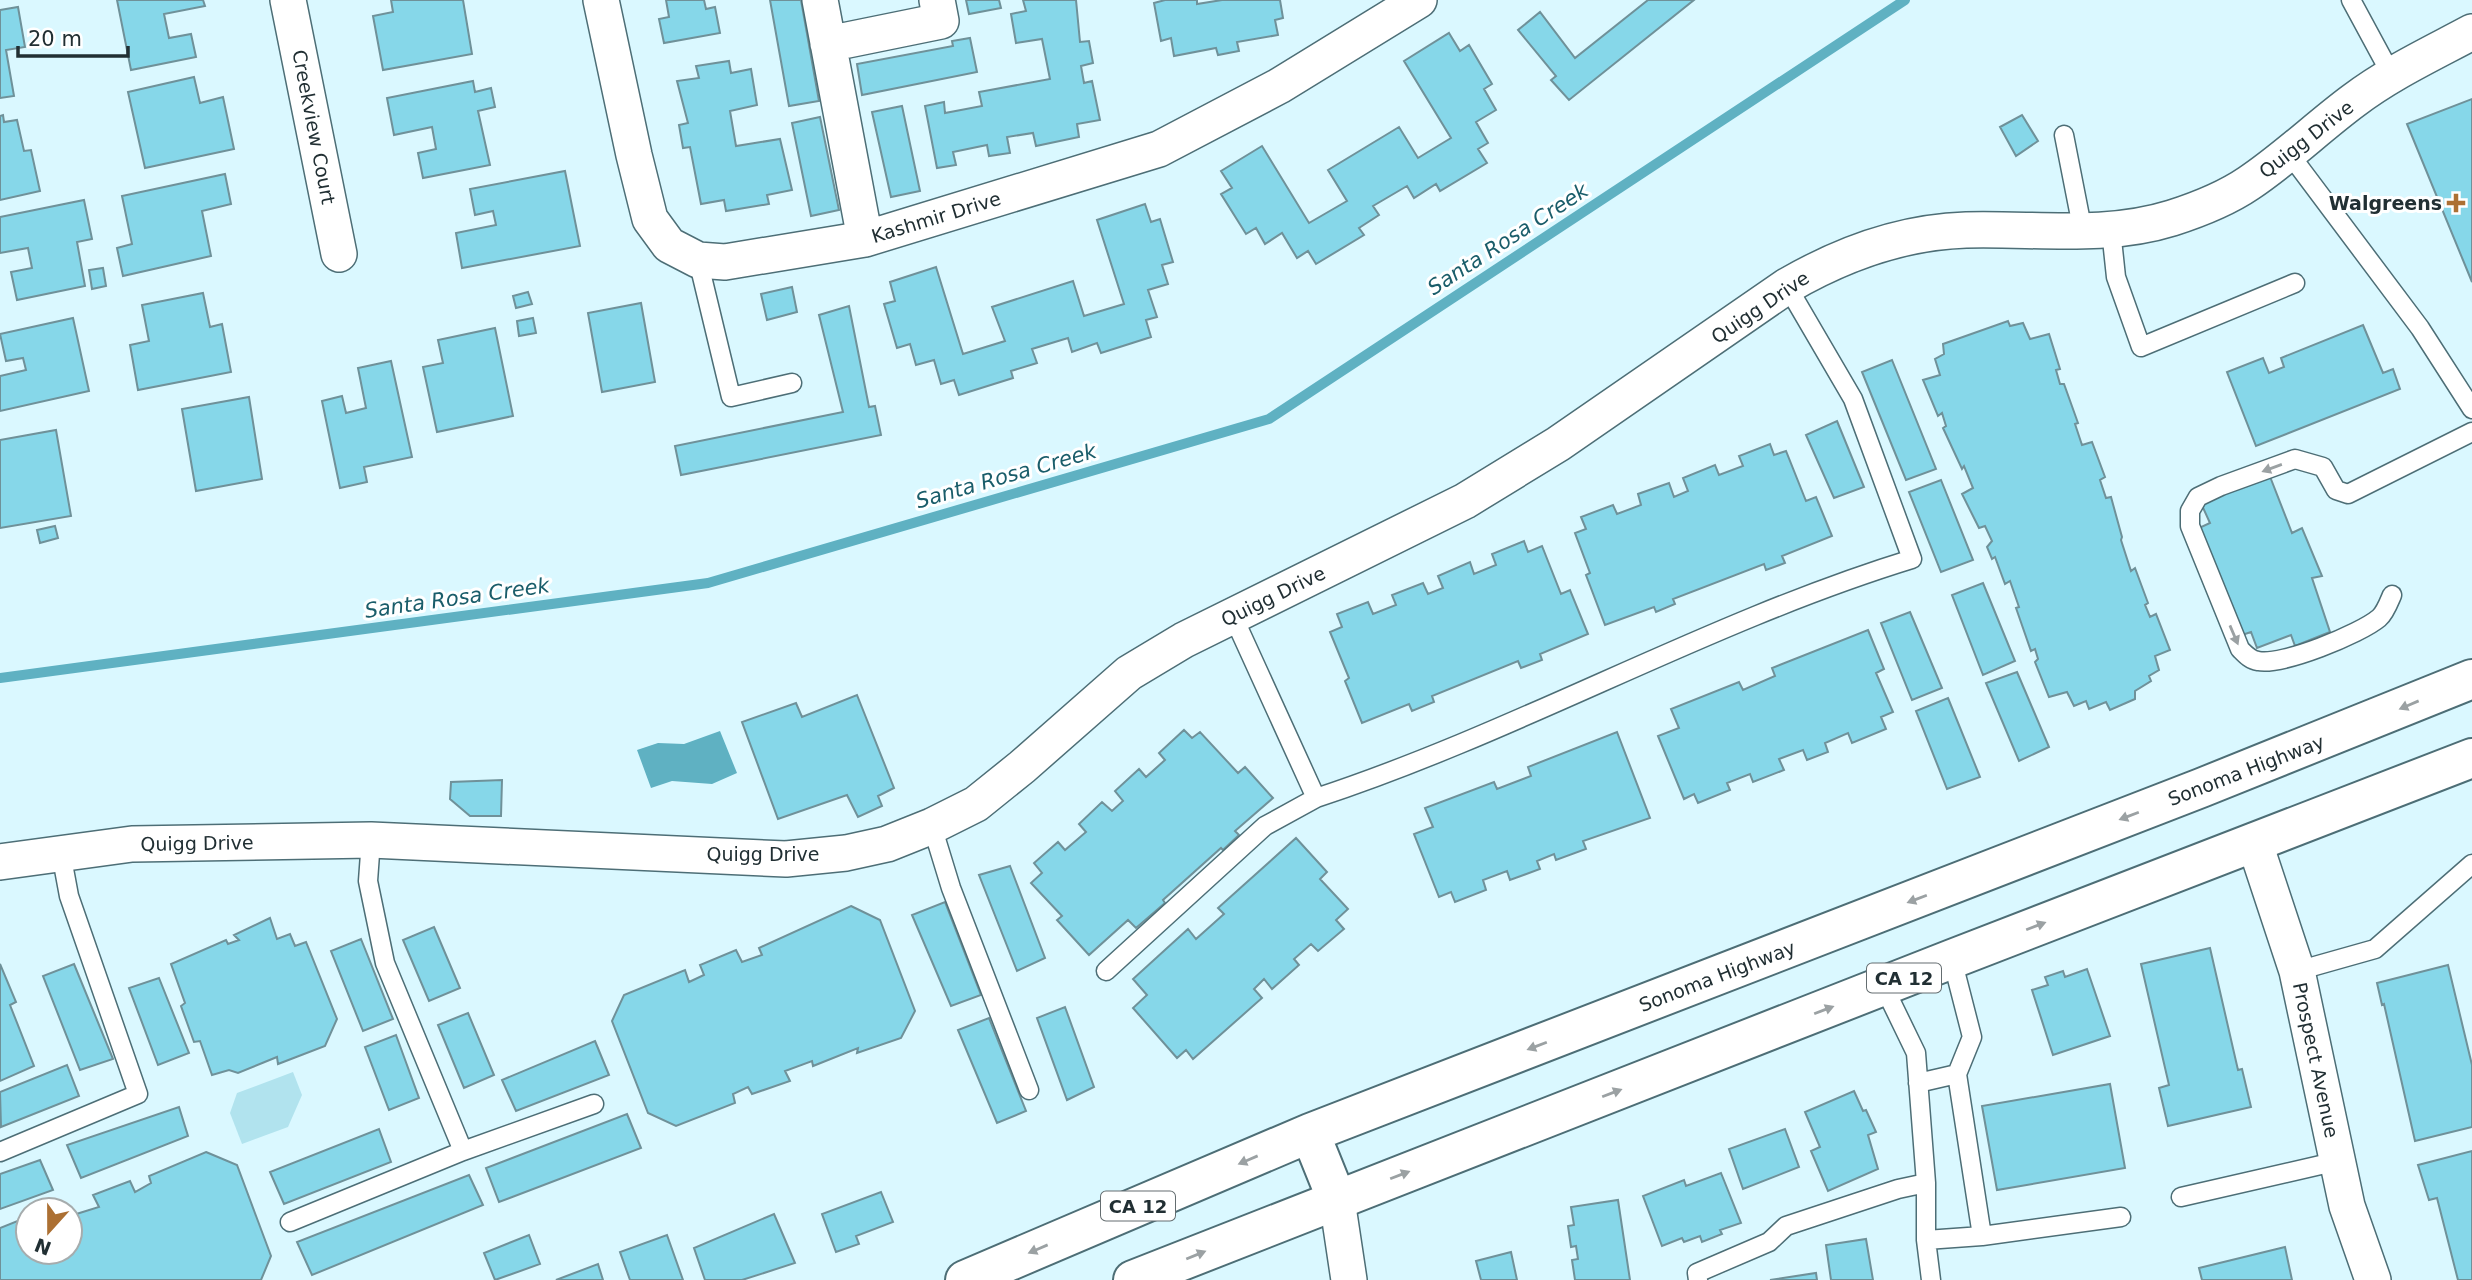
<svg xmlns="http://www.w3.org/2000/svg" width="2472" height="1280" font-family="'DejaVu Sans',sans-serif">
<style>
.green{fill:#b1e3ee}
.water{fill:#5fb1c2}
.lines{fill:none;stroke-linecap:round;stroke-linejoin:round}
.stream{stroke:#5fb1c2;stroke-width:10}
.building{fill:#86d7e9;stroke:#6f9199;stroke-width:2}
.service-casing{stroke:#4d6e76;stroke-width:21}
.minor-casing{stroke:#4d6e76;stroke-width:38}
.primary-casing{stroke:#4d6e76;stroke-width:42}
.service{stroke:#fff;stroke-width:18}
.minor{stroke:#fff;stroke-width:35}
.primary{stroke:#fff;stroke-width:38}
.oneway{fill:#9ba1a3}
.poi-dot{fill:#ac7033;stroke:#fff;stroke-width:2.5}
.labels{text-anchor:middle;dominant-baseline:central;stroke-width:6;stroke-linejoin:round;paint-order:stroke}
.shield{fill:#fff;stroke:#646d70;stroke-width:2}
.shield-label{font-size:18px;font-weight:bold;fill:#212f33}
.street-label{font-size:19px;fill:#212f33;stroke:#fff}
.poi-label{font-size:19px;font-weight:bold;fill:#212f33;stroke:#fff;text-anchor:end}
.water-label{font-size:21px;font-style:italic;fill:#1a5d6a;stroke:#fff}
</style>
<rect width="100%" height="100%" fill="#daf8ff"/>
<path class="green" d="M293,1072l9,23 -14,32 -46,17 -12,-31 7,-20z"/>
<path class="water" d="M720,731l17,42 -25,11 -40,-3 -21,7 -14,-38 21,-7 26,1z"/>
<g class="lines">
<path class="stream" d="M0,678l708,-95 561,-164 636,-419"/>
</g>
<path class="building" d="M117,0h86l2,6 -41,8 5,24 22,-4 5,23 -65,13z
M391,0h72l9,54 -89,16 -10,-54 20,-4z
M666,0h38l2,9 9,-2 5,26 -56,10 -5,-24 10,-2z
M770,0h31l18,101 -30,5z
M966,0h33l2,8 -32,6z
M1023,0h53l4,42 9,-1 4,22 -12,3 3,17 8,-2 8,39 -23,4 2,13 -43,9 -3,-13 -26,4 3,16 -21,3 -2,-11 -34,7 3,13 -19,3 -12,-62 19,-4 1,11 37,-7 -3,-14 71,-13 -8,-40 -26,4 -5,-29 15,-3z
M1165,0h32v4l25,-4h58l3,18 -8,2 3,15 -41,7 2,9 -21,4 -2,-7 -42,8 -3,-18 -10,3 -7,-38z
M1648,0h46l-125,100 -18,-20 5,-4 -38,-46 22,-18 35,46z
M18,7l7,40 -19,3 8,46 -14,2v-88z
M1449,33l11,18 9,-6 23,39 -8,5 12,21 -20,12 12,21 -10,6 9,14 -47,28 -4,-7 -22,14 -7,-12 -34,20 6,9 -20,13 5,7 -48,29 -8,-13 -11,7 -15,-25 -17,11 -9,-16 -10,6 -25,-40 11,-6 -11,-17 41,-25 47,77 38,-22 -19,-31 71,-43 19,31 33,-20 -47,-77z
M970,38l7,34 -115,23 -5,-31 96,-18 -1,-5z
M729,61l2,12 20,-4 6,36 -27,6 6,35 44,-7 12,51 -25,5 2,9 -43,7 -2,-11 -23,4 -11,-57 -7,1 -4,-23 9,-2 -11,-42 22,-3 -3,-12z
M194,77l6,26 23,-6 11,52 -89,19 -17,-76z
M473,81l2,11 16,-4 4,19 -17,4 12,54 -67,13 -5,-25 18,-4 -4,-22 -38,8 -7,-37z
M2472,99v183l-65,-158z
M902,106l18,85 -29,6 -19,-85z
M3,115l1,7 13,-2 7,31 7,-1 9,41 -40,9v-84z
M2022,115l16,26 -22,15 -16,-29z
M820,117l19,93 -28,6 -19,-93z
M565,171l15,75 -118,22 -6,-35 40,-8 -3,-14 -18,4 -5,-26z
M225,174l6,30 -29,7 9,45 -88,20 -6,-28 15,-4 -10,-48z
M84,200l8,39 -15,3 8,44 -68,14 -6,-28 21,-4 -4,-20 -28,5v-36z
M1145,204l6,18 9,-3 13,43 -11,3 6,19 -20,6 9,27 -11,3 5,17 -50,16 -4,-10 -25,9 -4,-14 -36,11 5,14 -26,8 2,7 -54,17 -5,-15 -13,4 -7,-24 -18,5 -6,-21 -13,4 -13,-44 11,-3 -5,-19 46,-15 27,87 42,-13 -13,-34 81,-26 11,35 40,-12 -27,-84z
M103,268l3,18 -14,3 -3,-19z
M792,287l5,25 -30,8 -6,-26z
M528,292l4,12 -16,4 -3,-12z
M203,293l7,34 12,-3 9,48 -93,18 -8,-45 19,-4 -7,-36z
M641,303l14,79 -53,10 -14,-79z
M849,306l20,101 6,-1 6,29 -200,40 -6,-29 168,-34 -24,-97z
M73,318l16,73 -89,20v-35l26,-6 -3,-12 -17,3 -6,-27z
M533,318l3,15 -17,3 -2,-15z
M2008,321l2,5 13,-3 7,16 19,-5 11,35 -4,1 4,14h4l14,39 -3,1 7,21 10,-3 13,35 -5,3 6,18 5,-1 11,40 -1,3 10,31 4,-3 13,35 -3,2 5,12 6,-3 14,36 -15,6 4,14 -10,6 2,5 -16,10v8l-25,11 -4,-8 -17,7 -3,-8 -12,5 -7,-14 -18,5 -14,-35 3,-3 -3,-10 -4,2 -15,-43 3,-1 -9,-26 -5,3 -10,-27 -3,2 -5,-12 5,-6 -7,-15 -6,2 -17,-34 11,-6 -9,-22 -2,3 -19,-41 3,-2 -4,-13 -4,3 -15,-36 17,-5 -5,-16 9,-5 -1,-10z
M2363,325l20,48 10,-4 7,20 -144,57 -29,-74 36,-14 6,15 15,-6 -3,-9z
M495,328l18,88 -76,16 -14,-65 20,-4 -5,-23z
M1892,360l44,109 -30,11 -44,-108z
M391,361l21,96 -48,10 3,15 -27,6 -18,-87 20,-5 4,17 20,-5 -8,-40z
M249,397l13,82 -66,12 -14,-82z
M1837,421l27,66 -30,11 -28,-63z
M56,430l15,86 -71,12v-88z
M1770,444l4,11 12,-4 20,50 10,-4 16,39 -50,20 3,7 -19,7 -2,-6 -91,35 2,5 -19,8 -2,-5 -49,18 -19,-50 4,-2 -15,-40 11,-4 -5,-12 32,-12 4,9 24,-9 -3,-11 31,-11 5,14 14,-6 -5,-13 32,-13 4,10 24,-9 -4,-10z
M2269,474l23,59 10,-5 20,48 -10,2 18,54 -35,14 -4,-11 -34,13 -6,-16 -9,3 -43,-107 11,-5 -10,-22z
M1941,480l32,80 -32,12 -32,-80z
M55,526l3,12 -18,5 -3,-13z
M1524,541l4,11 14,-6 19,48 9,-4 18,44 -48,20 2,6 -21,8 -3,-7 -86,35 2,6 -22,9 -3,-7 -47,19 -17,-42 4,-3 -19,-46 12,-5 -5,-13 31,-12 5,12 23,-9 -4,-10 31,-12 5,11 15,-6 -5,-12 32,-14 4,12 22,-9 -4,-11z
M1983,583l32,78 -32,14 -31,-80z
M1910,612l32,76 -30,12 -31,-77z
M1868,630l16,39 -8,4 17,39 -12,5 5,12 -34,14 -4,-10 -23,10 3,9 -21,8 -4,-10 -24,9 5,11 -31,12 -3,-8 -23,9 3,7 -32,13 -4,-9 -10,5 -26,-63 21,-8 -8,-19 68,-27 4,8 32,-14 -3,-8z
M2017,672l32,75 -30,14 -33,-78z
M857,695l37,93 -16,8 4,10 -24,11 -11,-22 -69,24 -36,-97 54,-19 6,14z
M1948,698l32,79 -33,12 -31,-78z
M1184,730l8,8 8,-6 38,41 7,-6 28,31 -38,33 4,4 -16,15 -2,-2 -58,52 2,3 -29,25 -8,-8 -39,35 -32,-35 5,-4 -31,-33 11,-10 -8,-10 24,-21 7,8 21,-18 -7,-8 23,-22 10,9 11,-10 -8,-10 24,-22 7,8 19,-17 -6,-7z
M1617,732l33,86 -67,23 3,8 -30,11 -2,-6 -17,7 3,8 -30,11 -3,-9 -24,9 3,10 -31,12 -4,-10 -12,5 -25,-63 19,-7 -8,-19 69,-26 3,7 34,-13 -3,-9z
M502,780l-1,36h-31l-20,-17 1,-17z
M1296,838l31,34 -7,7 28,30 -12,11 8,9 -26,22 -7,-7 -17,15 5,6 -27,24 -8,-10 -10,10 8,9 -69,61 -7,-9 -9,8 -44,-50 14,-13 -14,-16 55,-50 8,10 28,-25 -6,-6z
M1010,866l35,92 -28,13 -38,-96z
M945,902l36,93 -30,11 -39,-91z
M851,906l29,14 35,91 -14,27 -44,15 1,-5 -45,18 -1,-5 -27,10 5,10 -38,13 -4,-7 -15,7 2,9 -59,23 -28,-13 -36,-92 12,-26 61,-25 4,12 15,-7 -4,-10 36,-15 6,12 20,-7 -3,-7z
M270,918l7,21 13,-5 5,12 11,-4 31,77 -12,27 -47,18 -1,-7 -39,16 -9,-3 -17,5 -12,-34 -6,1 -13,-36 4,-3 -14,-39 55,-24 2,4 11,-4 -5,-5z
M434,927l26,61 -31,13 -26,-61z
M361,939l32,80 -30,12 -32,-80z
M2210,948l28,122 4,-1 9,38 -83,19 -9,-38 10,-3 -28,-121z
M0,964l16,38 -6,3 24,61 -34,15z
M74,964l39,95 -33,11 -37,-94z
M2448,965l24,100v62l-57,14 -31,-137 -2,1 -5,-22z
M2087,969l23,67 -57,19 -21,-65 16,-5 -3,-8 18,-6 2,6z
M159,978l30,75 -31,12 -29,-77z
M1065,1007l29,80 -27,13 -30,-82z
M468,1013l26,62 -30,13 -26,-63z
M989,1018l37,93 -29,12 -39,-93z
M396,1035l23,63 -30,12 -24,-63z
M595,1041l14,34 -93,36 -14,-31z
M67,1065l12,31 -78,31 -1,-35z
M2110,1084l15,84 -128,22 -15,-84z
M1854,1091l9,20 3,-1 10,22 -8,3 10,34 -50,22 -17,-40 9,-4 -15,-35z
M179,1107l9,29 -107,42 -14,-33z
M627,1114l14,34 -142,54 -13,-34z
M379,1129l12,33 -107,42 -14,-32z
M1785,1129l14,38 -56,22 -14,-40z
M2472,1151v129h-14l-21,-82 -8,2 -11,-35z
M206,1152l31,13 34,91 -10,24h-261v-52l25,-10 3,6v28h42v-40l3,3 26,-8 -6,-12 37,-14 5,11 16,-9 -2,-7z
M40,1160l13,30 -53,19v-35z
M1721,1173l20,50 -21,7 2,4 -20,8 -2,-6 -16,6 -2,-4 -20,8 -19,-50 41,-16 2,6z
M469,1175l14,30 -171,70 -15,-33z
M881,1192l12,30 -37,14 3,8 -23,8 -14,-38z
M1618,1200l12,80h-55l-3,-20 6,-1 -2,-13 -5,1 -3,-21 6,-1 -3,-18z
M774,1214l21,49 -53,17h-37l-11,-32z
M529,1235l11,29 -45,16 -11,-27z
M667,1235l16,45h-53l-10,-28z
M1866,1239l7,41h-42l-5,-35z
M2285,1247l7,33h-90l-3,-12z
M1511,1252l6,28h-36l-5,-19z
M598,1264l5,16h-47z
M1816,1273l1,7h-47z"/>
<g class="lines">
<defs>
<path id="service" d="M2351,0l40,74
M2064,135l19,97
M2288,152l132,176 52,81
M2111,230l5,47 25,70 154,-64
M698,260l33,137 61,-14
M2392,595c-3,7 -7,18 -13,23 -19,16 -97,48 -121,43 -8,-1 -13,-7 -18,-12l-50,-123v-15l8,-14 23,-11 74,-27 28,8 13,23 12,4 124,-62
M1233,616l83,182c204,-67 391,-176 596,-239l-59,-160 -66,-113
M932,826l19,62 78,202
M1106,971l159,-145 51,-28
M2297,971l78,-22 97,-85
M1884,987l32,66 10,130
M1918,1083l39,-9
M463,1151l131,-47
M0,1152l138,-58 -69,-198 -8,-43
M2181,1197l157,-36
M290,1222l173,-71 -78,-188 -17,-82 3,-41
M1982,1236l139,-19
M1698,1280l-1,-7 72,-31 17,-16 112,-37 28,-6v57
M1931,1280l-5,-40 56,-4 -25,-162 15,-37 -20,-78"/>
<path id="minor" d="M288,0l51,254
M601,0l33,155 16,64 19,26 29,15 27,2 140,-23 294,-90 120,-63 140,-86
M820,0l45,239
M828,44l113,-23 -4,-21
M2254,841l43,130 50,235 26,74
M0,862l132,-18 239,-4 415,19 60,-6 41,-9 45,-18 44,-22 46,-37 107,-94 55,-33 281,-139 93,-57 229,-158c55,-32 114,-54 179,-56 69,-2 139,9 206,-12 25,-8 55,-20 77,-35 36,-24 69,-56 104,-82 37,-28 78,-47 119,-69
M1337,1200l12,80"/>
<path id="primary" d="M1310,1133l27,67
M965,1280l345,-147 891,-345 271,-109
M1133,1280l819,-321 520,-201"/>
</defs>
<use href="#service" class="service-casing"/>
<use href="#minor" class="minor-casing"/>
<use href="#primary" class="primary-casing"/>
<use href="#service" class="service"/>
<use href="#minor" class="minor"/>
<use href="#primary" class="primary"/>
</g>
<defs><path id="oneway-solid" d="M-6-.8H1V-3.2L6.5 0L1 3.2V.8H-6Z" transform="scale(1.75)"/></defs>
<g class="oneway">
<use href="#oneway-solid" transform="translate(2272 468) rotate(160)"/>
<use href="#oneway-solid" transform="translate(2234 635) rotate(67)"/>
<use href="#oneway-solid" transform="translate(2409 705) rotate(157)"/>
<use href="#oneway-solid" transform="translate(2129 816) rotate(159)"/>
<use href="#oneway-solid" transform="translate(1917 899) rotate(159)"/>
<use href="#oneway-solid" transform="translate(2036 926) rotate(-21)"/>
<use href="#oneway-solid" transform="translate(1824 1010) rotate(-21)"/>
<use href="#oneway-solid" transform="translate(1537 1046) rotate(159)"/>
<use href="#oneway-solid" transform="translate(1612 1093) rotate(-21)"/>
<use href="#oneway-solid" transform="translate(1248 1160) rotate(157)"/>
<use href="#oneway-solid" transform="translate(1400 1175) rotate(-21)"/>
<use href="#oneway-solid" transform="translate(1038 1249) rotate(157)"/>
<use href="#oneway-solid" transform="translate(1196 1255) rotate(-22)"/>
</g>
<path class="poi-dot" d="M2452.5 192.5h7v7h7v7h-7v7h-7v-7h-7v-7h7z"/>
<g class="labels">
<g class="shield">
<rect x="1867" y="963.5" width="74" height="29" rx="5"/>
<rect x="1101" y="1191.5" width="74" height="29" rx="5"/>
</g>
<g class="shield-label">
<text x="1904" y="978">CA 12</text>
<text x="1138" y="1206">CA 12</text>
</g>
<g class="street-label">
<text transform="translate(314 127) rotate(79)">Creekview Court</text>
<text transform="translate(2306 139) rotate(-38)">Quigg Drive</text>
<text transform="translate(936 217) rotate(-17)">Kashmir Drive</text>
<text transform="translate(1760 307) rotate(-34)">Quigg Drive</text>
<text transform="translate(1273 596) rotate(-26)">Quigg Drive</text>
<text transform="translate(2246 770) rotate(-21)">Sonoma Highway</text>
<text transform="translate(197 843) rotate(-1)">Quigg Drive</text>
<text x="763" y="854">Quigg Drive</text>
<text transform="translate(1717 976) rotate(-21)">Sonoma Highway</text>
<text transform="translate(2316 1060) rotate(78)">Prospect Avenue</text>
</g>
<g class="poi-label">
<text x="2442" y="203">Walgreens</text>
</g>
<g class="water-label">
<text transform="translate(1508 239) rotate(-33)">Santa Rosa Creek</text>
<text transform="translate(1006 476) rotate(-16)">Santa Rosa Creek</text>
<text transform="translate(457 598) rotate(-8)">Santa Rosa Creek</text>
</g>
</g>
<g transform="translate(49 1231) rotate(201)"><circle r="33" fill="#ffffff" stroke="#a6acad" stroke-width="2"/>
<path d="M0-5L12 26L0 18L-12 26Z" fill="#ac7033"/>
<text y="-10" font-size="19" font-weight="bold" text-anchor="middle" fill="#212f33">N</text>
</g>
<path d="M18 46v10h110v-10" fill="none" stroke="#212f33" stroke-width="3.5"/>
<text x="28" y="46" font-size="21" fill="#212f33" stroke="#ffffff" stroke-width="5" paint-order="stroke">20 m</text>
</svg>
